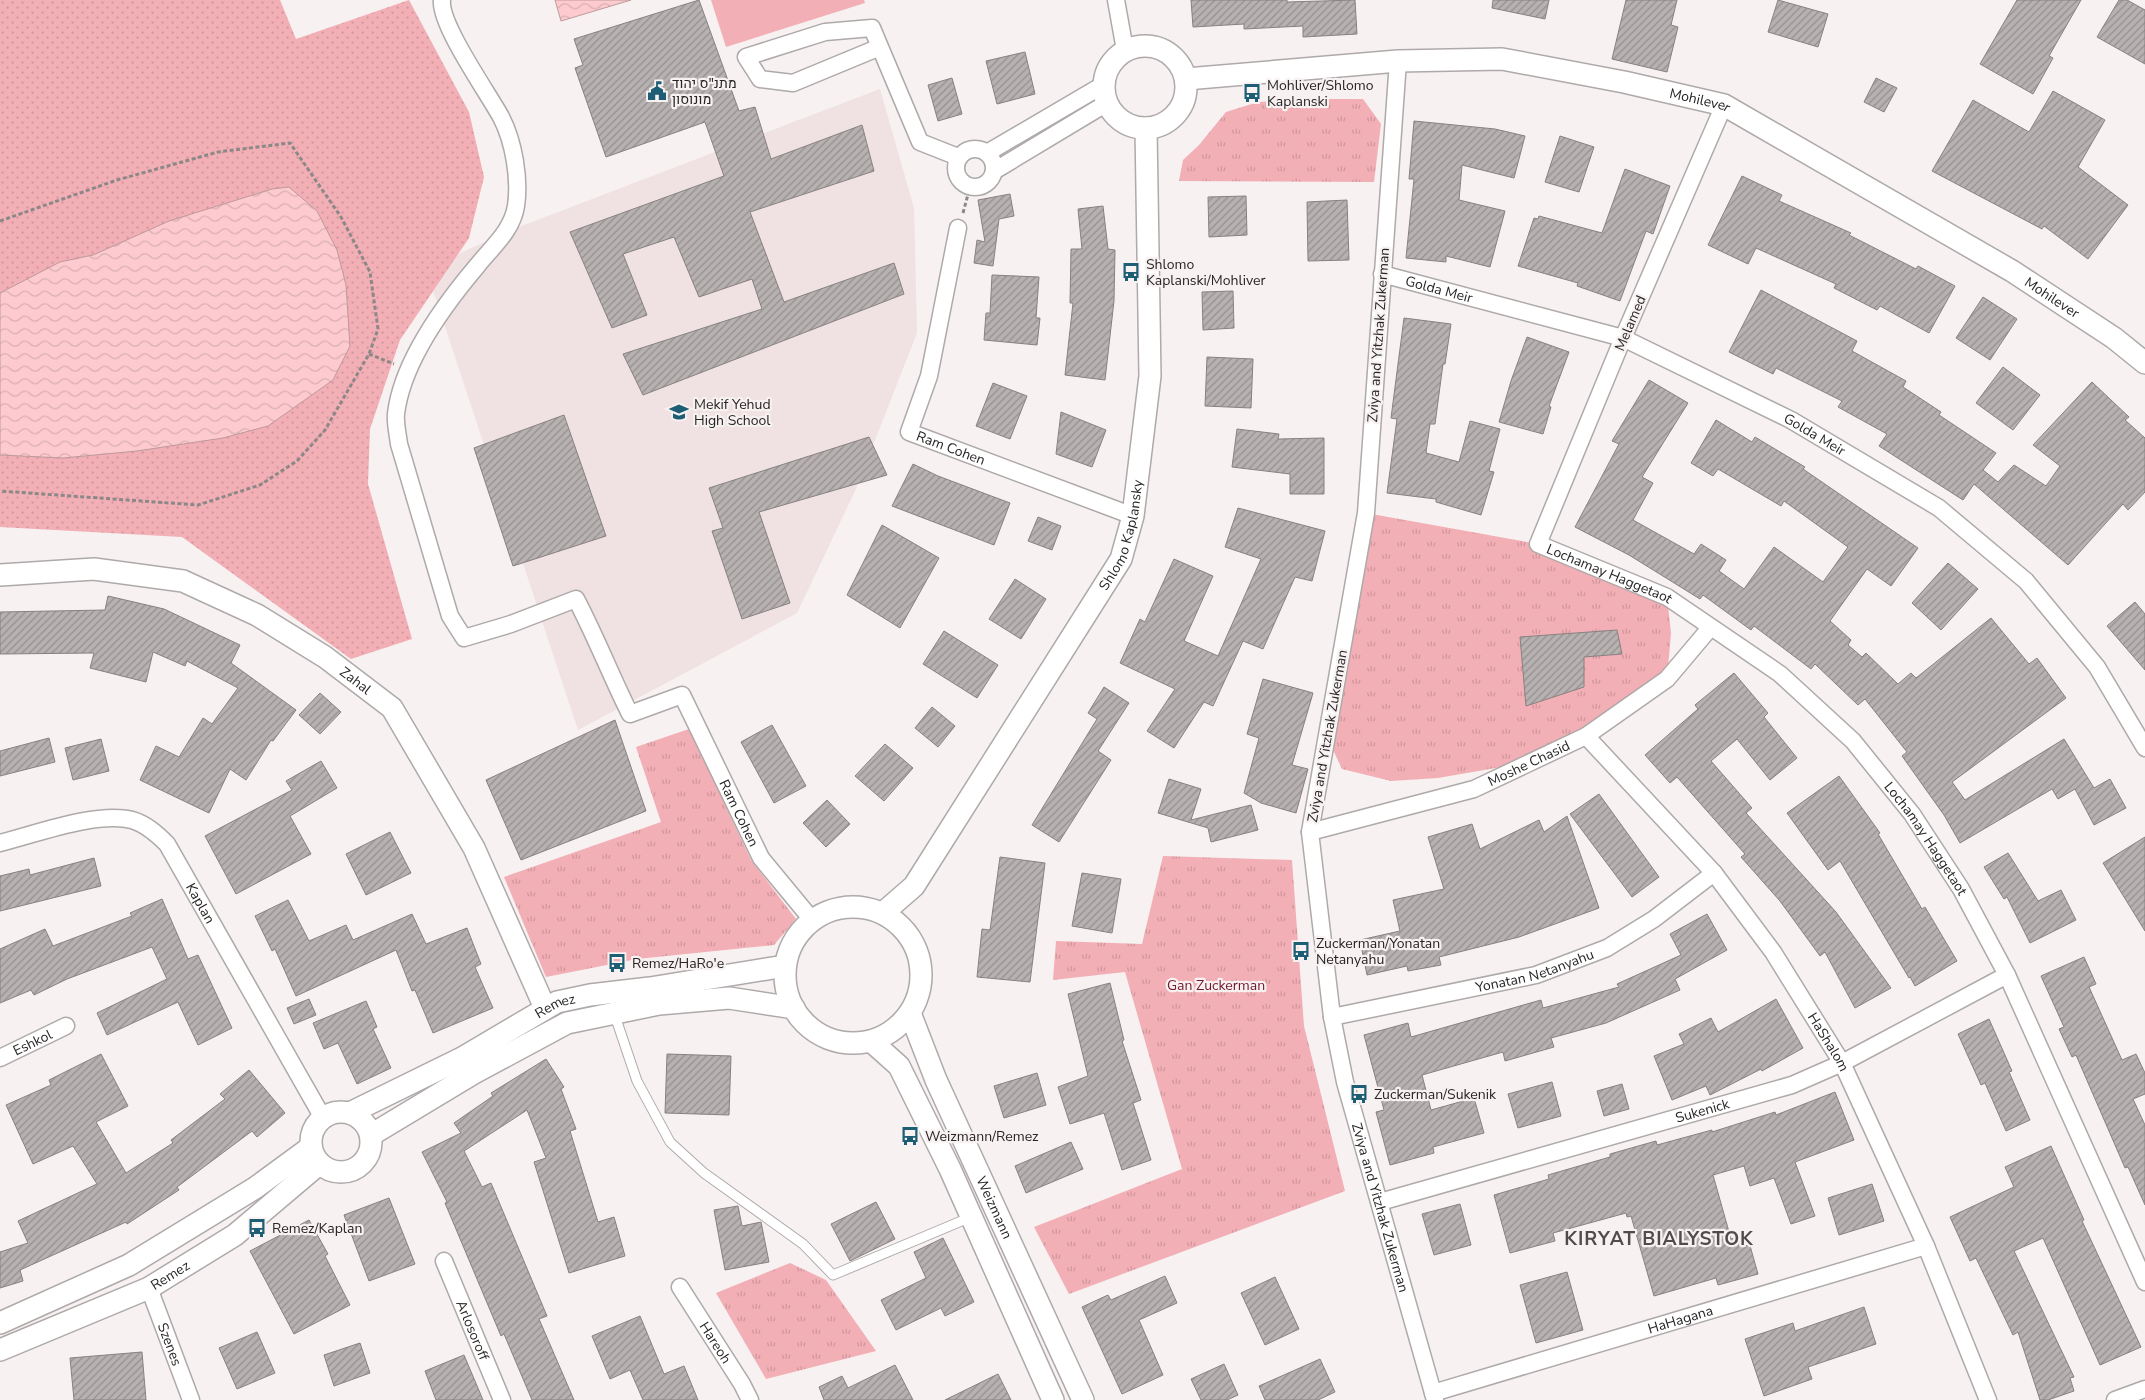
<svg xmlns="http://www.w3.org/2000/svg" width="2145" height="1400" font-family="'Nunito Sans',Heebo,sans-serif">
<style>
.built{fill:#f0e1e2}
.grass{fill:url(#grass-dots)}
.park{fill:url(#park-tufts)}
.pitch{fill:#f2afb5}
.water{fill:url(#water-waves);stroke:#bd999c}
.building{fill:url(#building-hatch);stroke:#878182}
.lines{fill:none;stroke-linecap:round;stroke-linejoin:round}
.service-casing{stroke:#afa9a9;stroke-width:11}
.minor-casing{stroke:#afa9a9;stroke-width:19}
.tertiary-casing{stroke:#afa9a9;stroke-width:24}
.path{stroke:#8c8888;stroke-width:3;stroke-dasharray:4 2.5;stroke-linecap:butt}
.service{stroke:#fff;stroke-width:9}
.minor{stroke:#fff;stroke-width:16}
.tertiary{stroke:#fff;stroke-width:21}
.labels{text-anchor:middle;stroke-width:4.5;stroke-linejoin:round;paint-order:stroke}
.poi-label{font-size:14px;fill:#272525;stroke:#f7f1f1;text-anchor:start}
.street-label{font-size:14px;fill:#272525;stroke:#f7f1f1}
.park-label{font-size:14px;fill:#73182c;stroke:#f7f1f1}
.district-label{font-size:19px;font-weight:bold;letter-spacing:1px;fill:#504b4c;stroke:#f7f1f1}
</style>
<defs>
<pattern id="grass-dots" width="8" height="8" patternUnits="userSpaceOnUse" patternTransform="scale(1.25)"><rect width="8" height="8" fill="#f2afb5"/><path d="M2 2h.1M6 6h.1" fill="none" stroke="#d0969c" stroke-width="1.8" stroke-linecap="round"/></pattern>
<pattern id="park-tufts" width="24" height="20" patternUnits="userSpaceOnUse" patternTransform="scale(1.25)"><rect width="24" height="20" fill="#f2afb5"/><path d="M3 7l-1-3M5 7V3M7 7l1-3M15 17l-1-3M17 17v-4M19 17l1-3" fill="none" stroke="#d0969c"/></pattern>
<pattern id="water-waves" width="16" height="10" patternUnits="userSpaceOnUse" patternTransform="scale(1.25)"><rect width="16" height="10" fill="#fdcbcf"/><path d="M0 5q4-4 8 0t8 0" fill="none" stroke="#d9aeb2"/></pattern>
<pattern id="building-hatch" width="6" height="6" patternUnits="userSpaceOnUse" patternTransform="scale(1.25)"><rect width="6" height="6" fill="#b7b1b1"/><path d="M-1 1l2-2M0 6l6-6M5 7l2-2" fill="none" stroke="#959090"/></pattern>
</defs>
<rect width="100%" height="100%" fill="#f7f1f1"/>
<path class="built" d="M880,89L914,208L917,333L855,491L797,613L578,730L426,269L506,232Z"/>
<path class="grass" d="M0,0H280L296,39L409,0L469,112L484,177L469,238L400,340L370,429L368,484L412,639L351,659L182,537L0,527Z"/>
<path class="park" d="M1322,99H1363L1381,124L1374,182L1179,181L1183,160L1199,145L1226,112L1258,102Z
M1366,513L1538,544L1667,597L1671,633L1667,679L1531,762L1438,778L1391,781L1342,769L1327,737Z
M689,729L751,860L796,919L774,945L637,959L546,977L504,877L661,822L636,747Z
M1163,856L1292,860L1304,1026L1345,1191L1069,1294L1034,1227L1182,1169L1125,972L1053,980L1056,941L1142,944Z
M790,1263L826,1280L876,1351L766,1379L716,1293Z"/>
<path class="pitch" d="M711,0H864L865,3L726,47Z"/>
<path class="water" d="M555,0H631L561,21Z
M289,187L317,211L337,250L346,285L350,346L333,380L268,426L223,438L137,451L63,458L0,455V293L60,262L93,255L169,221L272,189Z"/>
<path class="building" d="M699,0L739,111L755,107L771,159L862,125L874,171L750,212L784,302L894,263L904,294L643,395L623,354L762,309L752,279L699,297L674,237L623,254L647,315L612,328L570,232L724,176L705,122L606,157L575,68L583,65L574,39Z
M1191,0H1287V2L1355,0L1357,34L1303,37V26L1244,29V24L1193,27Z
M1493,0H1549L1545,19L1492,8Z
M1626,0H1677L1671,25L1678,27L1667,72L1612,59Z
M1778,0L1828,14L1818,47L1768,32Z
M2017,0H2081L2049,56L2053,58L2033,94L1980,64Z
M2119,0H2127L2145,10V64L2097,37Z
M1025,52L1035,94L997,104L986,61Z
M952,78L962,114L938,121L928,85Z
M1876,78L1897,88L1884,112L1864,102Z
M2053,91L2105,120L2078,167L2128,205L2088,259L2044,226L2042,229L1932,171L1973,100L2029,132Z
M1414,121L1495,129L1525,136L1514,178L1462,165L1459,200L1505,211L1490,267L1446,256V262L1406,258L1414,179H1409Z
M1560,136L1594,147L1579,192L1545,182Z
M1625,169L1670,186L1653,234L1646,231L1620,301L1577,286L1578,283L1518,266L1534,218L1538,219L1539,216L1602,233Z
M1742,176L1782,195L1779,201L1851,233L1849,235L1916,269L1918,266L1955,286L1929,333L1880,306L1877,310L1834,288L1836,284L1756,248L1748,264L1708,245Z
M1010,194L1014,216L999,219L993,266L974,263L977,240L985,242L978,200Z
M1246,196L1247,235L1209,237L1208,197Z
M1347,200L1349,260L1308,261L1307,202Z
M1103,206L1108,249L1115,250L1114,301L1105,380L1065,375L1073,303H1070L1071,249H1082L1078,209Z
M992,275L1039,277L1036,318H1040L1037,345L984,340L986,313H990Z
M1761,290L1857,341L1852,351L1906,381L1903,387L1941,412L1939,415L1996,453L1983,470L1998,482L2014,465L2046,486L2060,466L2033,445L2092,382L2129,417L2125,420L2145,438V492L2128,510L2123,504L2068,565L1974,484L1963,500L1879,446L1887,434L1838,407L1842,401L1776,368L1773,374L1729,352Z
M1233,291L1234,328L1203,330L1202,292Z
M1983,297L2017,319L1990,360L1956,338Z
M1404,318L1451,324L1445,364H1443L1435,424H1430L1426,453L1459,462L1470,421L1500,429L1489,471L1494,472L1481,515L1436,502V499L1387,493L1397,419L1391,418Z
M1527,337L1569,352L1549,406L1551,407L1543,434L1499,422L1511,381Z
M1207,357L1253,359L1251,408L1205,406Z
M2003,367L2040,395L2013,430L1976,403Z
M1649,380L1688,403L1642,477L1653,483L1633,520L1694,554L1701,544L1726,560L1719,571L1744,589L1774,547L1823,582L1848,547L1784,501L1781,506L1718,469L1713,476L1691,463L1716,420L1752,442L1755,437L1805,467L1803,469L1918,548L1891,586L1867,569L1830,621L1851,640L1848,645L1862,657L1866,653L1898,684L1911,673L1916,678L1991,618L2029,664L2037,658L2066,698L1952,782L1965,800L2064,739L2094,788L2110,779L2126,808L2094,825L2075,789L2058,799L2052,789L1960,843L1944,815L1902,756L1907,752L1865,699L1858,705L1815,664L1811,669L1754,626L1751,630L1703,595L1700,599L1629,555L1575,527L1619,444L1612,441Z
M993,383L1027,396L1010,439L976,426Z
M1061,412L1106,430L1092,467L1056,454Z
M564,415L606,536L513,566L474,448Z
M1237,429L1279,434L1278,439L1324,438V494H1290V474L1232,467Z
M869,437L887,475L759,512L790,603L742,619L712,531L723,528L709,488Z
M913,464L938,476L1010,503L994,545L892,506Z
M1238,508L1325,531L1312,581L1295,577L1263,649L1243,641L1213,706L1204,702L1174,748L1147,731L1175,689L1120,663L1140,619L1145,622L1174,559L1213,576L1184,641L1218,656L1261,559L1225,547Z
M1038,517L1061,526L1052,550L1028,541Z
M882,525L939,558L900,628L847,595Z
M1948,563L1978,589L1941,630L1912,603Z
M1015,579L1046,599L1021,639L989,619Z
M108,596L164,609L240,645L231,663L296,710L273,741L271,740L246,780L230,769L209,813L140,780L156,746L179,757L203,718L212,724L238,688L187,661L185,666L153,652L146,682L90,668L94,653L0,654V612L105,610Z
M2135,602L2145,614V670L2107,626Z
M1617,630L1622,654L1584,657V687L1526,706L1520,637Z
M944,631L998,665L977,698L923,664Z
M1734,673L1768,713L1764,717L1797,758L1770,780L1737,739L1711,761L1752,808L1746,813L1836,912L1891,988L1855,1008L1825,952L1820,956L1780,901L1741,857L1745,854L1677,777L1670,783L1645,755L1698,709L1695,705Z
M1263,679L1313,693L1292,765L1308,769L1296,813L1261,803L1244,793L1259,738L1247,734Z
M1104,687L1129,703L1098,751L1111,760L1059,842L1032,825L1097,719L1088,713Z
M320,693L341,712L320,734L299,715Z
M932,707L955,726L938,747L915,728Z
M615,720L646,811L521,860L486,780Z
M772,725L806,786L774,803L741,742Z
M49,738L55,762L0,776V751Z
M101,739L109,771L73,780L65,748Z
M885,744L913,768L884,801L855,776Z
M321,761L337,788L290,816L311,854L236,894L205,836L292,790L286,781Z
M1839,776L1880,833L1878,834L1922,909L1925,907L1957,961L1915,986L1910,977L1909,978L1840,861L1828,870L1787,813Z
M1169,779L1201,789L1191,820L1251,805L1258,830L1211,842L1208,828L1158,813Z
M1599,794L1659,877L1632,897L1570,814Z
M827,800L850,824L826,847L803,823Z
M1567,816L1599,908L1519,937L1439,957L1441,965L1408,971L1407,966L1367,975L1360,940L1400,931L1393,900L1444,889L1428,837L1472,824L1480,849L1539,820L1544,832Z
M390,832L411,873L366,895L346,854Z
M2145,837V931L2103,863Z
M2008,853L2038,901L2061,890L2076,920L2030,943L2007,897L2004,899L1984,867Z
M1000,857L1045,863L1030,982L977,977L982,929L990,930Z
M94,858L101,886L0,911V876L29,869L30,875Z
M1082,873L1121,879L1112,933L1072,926Z
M162,899L188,959L198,955L232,1028L198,1045L178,1002L107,1035L97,1013L167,979L152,947L67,979L34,995L31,990L0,1003V949L45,929L53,946L132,916L130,913Z
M288,900L309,941L346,925L353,940L412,914L426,944L467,928L481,964L475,967L493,1008L433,1033L415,990L412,991L396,950L296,996L275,949L272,951L255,916Z
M1707,914L1727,950L1675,979L1680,990L1606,1023L1551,1038L1554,1047L1505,1061L1503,1052L1422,1075L1431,1110L1474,1098L1484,1133L1433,1147L1434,1153L1390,1165L1376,1112L1384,1110L1364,1035L1408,1023L1411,1037L1541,1000L1543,1008L1619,987L1617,984L1681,955L1670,934Z
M2084,957L2096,984L2089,987L2122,1060L2136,1054L2145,1073V1094L2133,1099L2145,1125V1205L2128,1167L2125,1168L2076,1055L2072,1057L2059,1029L2064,1027L2041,976Z
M1110,983L1124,1040L1122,1041L1141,1100L1133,1103L1151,1160L1122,1170L1104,1113L1070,1124L1058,1087L1088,1076L1068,994Z
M309,999L316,1015L294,1024L287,1008Z
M1776,999L1803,1048L1762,1071L1761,1069L1710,1095L1706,1086L1672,1100L1654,1056L1684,1044L1679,1034L1711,1018L1718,1032Z
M366,1001L377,1027L373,1029L391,1068L357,1084L338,1043L324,1049L313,1023Z
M1989,1019L2012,1071L2009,1072L2030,1120L2006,1131L1985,1083L1981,1085L1958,1034Z
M101,1054L128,1106L96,1122L126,1173L173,1143L171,1140L225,1099L220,1094L249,1070L285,1113L257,1137L252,1131L177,1187L179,1190L127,1224L126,1222L20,1270L23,1281L0,1288V1252L28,1243L18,1221L97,1184L73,1146L33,1164L6,1105L51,1085L49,1080Z
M667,1054L731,1056L729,1115L665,1113Z
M546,1059L564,1087L561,1089L576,1129L570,1131L598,1222L614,1217L625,1256L569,1273L534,1162L546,1158L527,1110L464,1151L482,1187L491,1183L547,1316L539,1319L574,1400H532L504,1334L501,1336L445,1203L447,1202L422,1152L461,1133L454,1123L493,1096L491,1093Z
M1037,1073L1046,1105L1004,1118L994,1086Z
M1552,1082L1561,1116L1518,1128L1508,1094Z
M1622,1084L1629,1109L1604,1116L1597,1091Z
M1835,1092L1854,1140L1795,1162L1815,1216L1791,1224L1774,1178L1750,1186L1744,1166L1713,1175L1731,1239L1747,1235L1758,1274L1718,1285L1716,1278L1654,1296L1631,1216L1627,1217L1626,1213L1553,1233L1555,1241L1510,1253L1494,1195L1549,1179L1548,1175L1610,1157V1154L1656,1141L1657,1145L1712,1130V1132L1775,1112L1776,1115Z
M1071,1142L1083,1169L1026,1193L1015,1166Z
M2051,1146L2084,1220L2082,1221L2141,1347L2100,1365L2043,1238L2014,1251L2074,1377L2070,1378L2074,1391L2048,1400H2040L2018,1332L2013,1335L1976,1258L1970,1261L1950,1217L2014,1187L2005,1167Z
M1872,1184L1884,1221L1839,1235L1828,1198Z
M389,1198L415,1264L369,1281L344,1215Z
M876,1202L895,1239L850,1261L831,1224Z
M1460,1204L1471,1245L1434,1255L1422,1214Z
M738,1206L742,1226L761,1222L769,1262L725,1270L714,1210Z
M309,1220L328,1254L325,1256L350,1305L294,1334L250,1251Z
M943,1238L974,1302L945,1316L941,1308L896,1330L881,1300L926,1278L914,1252Z
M1567,1272L1583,1330L1536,1343L1520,1285Z
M1165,1276L1177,1303L1139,1320L1163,1375L1122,1394L1082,1307L1108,1295L1111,1300Z
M1275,1277L1299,1329L1265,1345L1241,1293Z
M1864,1307L1876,1344L1808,1367L1812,1379L1764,1396L1745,1339L1793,1323L1795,1331Z
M640,1316L664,1374L684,1366L698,1400H643L630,1370L610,1379L592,1336Z
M257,1332L275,1373L237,1389L219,1348Z
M360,1343L370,1373L334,1386L324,1355Z
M142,1352L146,1400H74L70,1358Z
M464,1355L483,1400H436L425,1371Z
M1320,1359L1335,1392L1318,1400H1265L1259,1386Z
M1224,1364L1238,1395L1227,1400H1201L1191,1379Z
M895,1365L913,1400H824L819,1387L842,1376L848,1388Z
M998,1374L1011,1400H945Z"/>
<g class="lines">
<g class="service-casing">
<path id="service" d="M614,1013L637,1081L670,1142L704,1173L803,1244L833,1275L971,1217"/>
</g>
<g class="minor-casing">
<g id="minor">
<path id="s1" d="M442,0C439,24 488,93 501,117C514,142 520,179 516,206C512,231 492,247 477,266C444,305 402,362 396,414C395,423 398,435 399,444L450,616L464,638L511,624L576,599C596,637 611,676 630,714L682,695L761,858L813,921"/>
<path d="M1116,0L1125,50"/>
<path d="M880,47L793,83L760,79L746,57L825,32L872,28L920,142L958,157"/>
<path id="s2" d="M1398,61L1366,513L1310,832L1332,1017L1345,1082L1435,1400"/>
<path id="s3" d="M1724,105L1623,338L1538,544L1667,597L1780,674L1853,741L1912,814L1961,889L2007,975L2145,1282"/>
<circle cx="975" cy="168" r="19"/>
<path d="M987,153L1103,85"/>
<path d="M994,171L1107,103"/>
<path id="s4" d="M958,228L929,376L909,432L1133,516"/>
<path id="s5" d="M1382,274L1623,338L1791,420L1939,508L2026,581L2097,667L2145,748"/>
<path id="s6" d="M1586,736L1714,873L1773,952L1842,1063L1926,1246L1988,1400"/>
<path id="s7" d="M1310,832L1474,789L1586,736L1667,679L1710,628"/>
<path id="s8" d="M0,843C36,834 97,811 132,820C146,824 157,834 167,844L323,1118"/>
<path id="s9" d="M1332,1017L1536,975L1607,948L1654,919L1714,873"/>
<path id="s10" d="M0,1058L66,1026"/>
<path id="s11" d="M1380,1202L1792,1085L1842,1063L2007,975"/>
<path id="s12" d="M444,1261L502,1400"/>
<path id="s13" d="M680,1287L742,1384L750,1400"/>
<path id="s14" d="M149,1288L191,1400"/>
<path id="s15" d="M1433,1393L1926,1246"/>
<path d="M2115,1400L2145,1389"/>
</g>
</g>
<g class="tertiary-casing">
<g id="tertiary">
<circle cx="1145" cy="87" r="41"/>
<path id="s16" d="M1186,79L1398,61L1502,59L1624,82L1724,105L2012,271L2114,338L2145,363"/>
<path id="s17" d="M0,575L94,569L183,581L257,615L325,657L392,708L474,848L545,1008"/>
<circle cx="853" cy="975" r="68"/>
<path id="s18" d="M883,913L914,886L1121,559L1133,516L1150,376L1146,128"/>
<path id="s19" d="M910,1013L936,1080L1083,1400"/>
<path d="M871,1041L899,1066L950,1169L1053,1400"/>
<circle cx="341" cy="1142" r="30"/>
<path id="s20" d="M350,1113L462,1058L557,1002L590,995L650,988L785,966"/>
<path d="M371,1135L474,1073L567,1023L659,1004L729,998L794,1008"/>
<path d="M0,1323L129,1265L255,1188L311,1147"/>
<path id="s21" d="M0,1350L149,1288L235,1235L319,1164"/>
</g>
</g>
<path class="path" d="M963,213L970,187
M0,221L117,180L218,152L290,143L341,217L370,272L378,329L369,354L325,430L297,461L260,485L198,505L0,491
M369,354L394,364"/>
<use href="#service" class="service"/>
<use href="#minor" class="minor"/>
<use href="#tertiary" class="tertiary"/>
</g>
<defs>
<g id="civic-bare" transform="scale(1.5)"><path d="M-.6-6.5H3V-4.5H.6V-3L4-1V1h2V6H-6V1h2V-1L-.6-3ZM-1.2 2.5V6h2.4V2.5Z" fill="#1e5e74" stroke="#f7f1f1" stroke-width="2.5" paint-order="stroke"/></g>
<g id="bus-bare" transform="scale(1.5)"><path d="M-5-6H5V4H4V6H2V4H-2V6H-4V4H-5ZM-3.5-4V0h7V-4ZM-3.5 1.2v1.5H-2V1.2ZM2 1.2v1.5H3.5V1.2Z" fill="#1e5e74" stroke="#f7f1f1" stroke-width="2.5" paint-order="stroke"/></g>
<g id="school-bare" transform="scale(1.5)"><path d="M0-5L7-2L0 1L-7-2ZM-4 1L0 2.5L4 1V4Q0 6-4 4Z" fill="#1e5e74" stroke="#f7f1f1" stroke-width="2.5" paint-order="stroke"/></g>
</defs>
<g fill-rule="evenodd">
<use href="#civic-bare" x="657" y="91"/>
<use href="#bus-bare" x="1252" y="93"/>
<use href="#bus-bare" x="1131" y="272"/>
<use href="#school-bare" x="679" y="412"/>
<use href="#bus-bare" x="1301" y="951"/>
<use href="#bus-bare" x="617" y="963"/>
<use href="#bus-bare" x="1359" y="1094"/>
<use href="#bus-bare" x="910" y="1136"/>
<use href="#bus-bare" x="257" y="1228"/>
</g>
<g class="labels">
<g class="poi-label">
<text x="672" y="88">מתנ"ס יהוד<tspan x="672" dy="16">מונוסון</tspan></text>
<text x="1267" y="90">Mohliver/Shlomo<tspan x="1267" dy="16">Kaplanski</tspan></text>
<text x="1146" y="269">Shlomo<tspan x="1146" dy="16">Kaplanski/Mohliver</tspan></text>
<text x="694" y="409">Mekif Yehud<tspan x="694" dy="16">High School</tspan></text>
<text x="1316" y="948">Zuckerman/Yonatan<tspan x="1316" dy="16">Netanyahu</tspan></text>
<text x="632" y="968">Remez/HaRo'e</text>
<text x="1374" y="1099">Zuckerman/Sukenik</text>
<text x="925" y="1141">Weizmann/Remez</text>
<text x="272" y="1233">Remez/Kaplan</text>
</g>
<g class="street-label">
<text dy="5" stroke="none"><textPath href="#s16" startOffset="519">Mohilever</textPath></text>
<text dy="5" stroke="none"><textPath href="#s5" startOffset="59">Golda Meir</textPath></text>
<text dy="5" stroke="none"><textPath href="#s16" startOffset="924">Mohilever</textPath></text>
<text transform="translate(1630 323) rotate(-67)" y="5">Melamed</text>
<text transform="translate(1378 335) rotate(-86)" y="5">Zviya and Yitzhak Zukerman</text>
<text dy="5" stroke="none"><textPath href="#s5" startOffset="464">Golda Meir</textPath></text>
<text dy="5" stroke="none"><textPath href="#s4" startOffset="255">Ram Cohen</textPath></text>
<text dy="5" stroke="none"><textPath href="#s18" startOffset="451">Shlomo Kaplansky</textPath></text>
<text dy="5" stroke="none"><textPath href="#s3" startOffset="554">Lochamay Haggetaot</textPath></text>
<text dy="5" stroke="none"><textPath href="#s17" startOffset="384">Zahal</textPath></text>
<text transform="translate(1327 736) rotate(-80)" y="5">Zviya and Yitzhak Zukerman</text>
<text dy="5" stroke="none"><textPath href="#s7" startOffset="230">Moshe Chasid</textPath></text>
<text dy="5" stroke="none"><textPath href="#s1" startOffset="1135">Ram Cohen</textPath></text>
<text dy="5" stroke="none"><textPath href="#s3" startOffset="974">Lochamay Haggetaot</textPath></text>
<text dy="5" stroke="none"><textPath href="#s8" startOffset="246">Kaplan</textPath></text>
<text dy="5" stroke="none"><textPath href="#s9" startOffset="208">Yonatan Netanyahu</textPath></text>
<text dy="5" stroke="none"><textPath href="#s20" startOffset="232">Remez</textPath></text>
<text dy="5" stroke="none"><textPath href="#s10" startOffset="36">Eshkol</textPath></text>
<text dy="5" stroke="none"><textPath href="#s6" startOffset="392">HaShalom</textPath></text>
<text dy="5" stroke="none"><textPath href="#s11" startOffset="335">Sukenick</textPath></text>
<text dy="5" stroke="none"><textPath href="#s19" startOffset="212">Weizmann</textPath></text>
<text dy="5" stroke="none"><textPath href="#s2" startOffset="1160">Zviya and Yitzhak Zukerman</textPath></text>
<text dy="5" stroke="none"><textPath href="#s21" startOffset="186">Remez</textPath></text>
<text dy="5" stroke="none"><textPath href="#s15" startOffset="258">HaHagana</textPath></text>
<text dy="5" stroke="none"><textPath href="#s12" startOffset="75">Arlosoroff</textPath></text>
<text dy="5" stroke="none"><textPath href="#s13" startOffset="66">Hareoh</textPath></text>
<text dy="5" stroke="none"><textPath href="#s14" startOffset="60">Szenes</textPath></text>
</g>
<g class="park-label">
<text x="1216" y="990">Gan Zuckerman</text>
</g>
<g class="district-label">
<text x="1659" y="1245">KIRYAT BIALYSTOK</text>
</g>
</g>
</svg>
